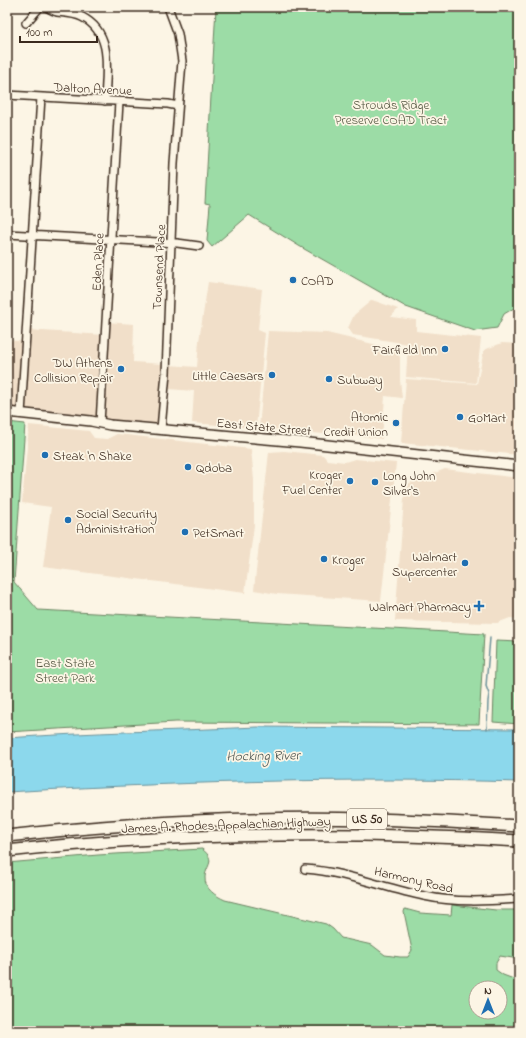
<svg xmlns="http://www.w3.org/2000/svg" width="526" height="1038" font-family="'Indie Flower',sans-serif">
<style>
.built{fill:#f1dfc9}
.green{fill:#9cdca6;stroke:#6c8362;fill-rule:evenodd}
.water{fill:#8cd8ec;stroke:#6c929a}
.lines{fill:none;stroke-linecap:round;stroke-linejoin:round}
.stream{stroke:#6c929a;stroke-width:1.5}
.minor-casing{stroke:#3b2a1e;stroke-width:10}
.major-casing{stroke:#3b2a1e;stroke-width:12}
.highway-casing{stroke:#3b2a1e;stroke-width:14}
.minor{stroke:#fcf5e5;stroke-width:7}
.major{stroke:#fcf5e5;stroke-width:9}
.highway{stroke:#fcf5e5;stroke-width:11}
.poi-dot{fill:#1f6fb2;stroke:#fcf5e5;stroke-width:1.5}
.labels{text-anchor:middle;stroke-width:3.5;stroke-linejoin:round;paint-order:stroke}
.shield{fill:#fcf5e5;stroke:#75675a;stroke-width:1}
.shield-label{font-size:12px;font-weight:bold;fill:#3b2a1e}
.street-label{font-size:13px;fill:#3b2a1e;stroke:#fcf5e5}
.park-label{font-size:13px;fill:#535640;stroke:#fcf5e5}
.poi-label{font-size:13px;fill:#3b2a1e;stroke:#fcf5e5;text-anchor:start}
.water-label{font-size:14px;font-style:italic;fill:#4f5652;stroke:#fcf5e5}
</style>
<rect width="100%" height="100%" fill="#fcf5e5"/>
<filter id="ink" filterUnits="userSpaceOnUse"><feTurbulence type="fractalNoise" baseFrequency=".025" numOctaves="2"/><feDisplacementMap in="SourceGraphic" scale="8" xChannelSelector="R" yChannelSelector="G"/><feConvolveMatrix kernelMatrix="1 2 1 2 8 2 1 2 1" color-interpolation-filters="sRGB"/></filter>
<g filter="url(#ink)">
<path class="built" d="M208,282L262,289L258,330L265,333L256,428L192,423L194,391L169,389L168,365L197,367L199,341Z
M372,300L398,309L391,317L416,320V331L481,338L476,383L406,377L408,344L353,335L348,328L354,315Z
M106,322L134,324L133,362L163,364L161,429L7,412V340L26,342L27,330L105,335Z
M268,331L327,333L394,349L400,357V380L402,398L385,396L382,439L353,435L349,433L329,431L324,434L259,428Z
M502,343L519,344V455L401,443L406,379L477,384L484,350Z
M29,425L89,431L94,438L107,439L117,434L251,449L254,480V525L245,593L43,567L51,507L22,503Z
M284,451L323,455L327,460L345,462L355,459L396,463L381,601L277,594L254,590L269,452Z
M445,469L519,478V619L510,618L497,623L395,621L405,485Z"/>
<path class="green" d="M216,7H519V305L504,314L497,328L475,331L406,307L299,246L249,215L212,247L207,241L210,204L205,203Z
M7,422L25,424L14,582L38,610L484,634L479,724L176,722L7,732Z
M496,641L519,642V724L493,722Z
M202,849C217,861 206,865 205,877C204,889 216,896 225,900L326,924L333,929L341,938L372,945L385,955L400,957H408L412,950L404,912L405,909L420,913L451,915L452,905L496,910H519V959L500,956L496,963V970L503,975L519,981V1031H7V863L98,855ZM476,988H500V1012H476Z"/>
<path class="water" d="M257,727L519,729V782C348,777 178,782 7,792V738C90,732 173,731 257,727Z"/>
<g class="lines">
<path class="stream" d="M487,729L488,701L489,694L486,686L490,638"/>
<g class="minor-casing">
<path id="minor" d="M46,7C50,9 54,11 57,12C66,13 74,13 82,17C114,33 106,71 105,101
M26,23L40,7
M7,95L168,104L178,106
M7,234L177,243L199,246
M21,414L41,97
M100,423L119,102
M161,429L166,373L174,163L182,61L178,34L168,7
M305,869C346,872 384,888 424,896C456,903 487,901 519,899"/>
</g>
<g class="major-casing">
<path id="major" d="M7,412L91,421L110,425L300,442L519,466"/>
</g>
<g class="highway-casing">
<path id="highway" d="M7,836C126,823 248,816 367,819C418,820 469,823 519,826
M7,851C177,832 348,831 519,841"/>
</g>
<use href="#minor" class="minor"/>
<use href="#major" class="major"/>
<use href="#highway" class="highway"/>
</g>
</g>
<g class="poi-dot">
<circle cx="293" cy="280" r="4"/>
<circle cx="445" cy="349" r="4"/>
<circle cx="121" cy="369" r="4"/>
<circle cx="272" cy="375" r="4"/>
<circle cx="329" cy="379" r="4"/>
<circle cx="460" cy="417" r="4"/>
<circle cx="396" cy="423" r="4"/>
<circle cx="45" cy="455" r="4"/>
<circle cx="188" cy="467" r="4"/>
<circle cx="350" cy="481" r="4"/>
<circle cx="375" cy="482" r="4"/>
<circle cx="68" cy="520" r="4"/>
<circle cx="185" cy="532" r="4"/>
<circle cx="324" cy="559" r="4"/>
<circle cx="465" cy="563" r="4"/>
<path d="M477 600h4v4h4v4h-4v4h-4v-4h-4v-4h4z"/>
</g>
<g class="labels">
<rect class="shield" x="347" y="809" width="40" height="20" rx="3"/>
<g class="shield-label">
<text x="367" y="823">US 50</text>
</g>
<g class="street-label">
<text transform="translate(93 88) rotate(3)" y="5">Dalton Avenue</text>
<text transform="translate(97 262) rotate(-87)" y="5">Eden Place</text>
<text transform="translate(158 267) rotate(-87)" y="5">Townsend Place</text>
<text transform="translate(264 426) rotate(5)" y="5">East State Street</text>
<text transform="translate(226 824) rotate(-2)" y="5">James A. Rhodes Appalachian Highway</text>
<text transform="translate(414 879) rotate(13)" y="5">Harmony Road</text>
</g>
<g class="park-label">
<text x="391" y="109">Strouds Ridge<tspan x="391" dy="15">Preserve COAD Tract</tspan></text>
<text x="65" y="667">East State<tspan x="65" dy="15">Street Park</tspan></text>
</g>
<g class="poi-label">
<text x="301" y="285">COAD</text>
<text x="437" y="354" text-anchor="end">Fairfield Inn</text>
<text x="113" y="367" text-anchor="end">DW Athens<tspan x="113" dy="15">Collision Repair</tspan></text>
<text x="264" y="380" text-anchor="end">Little Caesars</text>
<text x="337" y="384">Subway</text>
<text x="388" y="421" text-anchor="end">Atomic<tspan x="388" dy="15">Credit Union</tspan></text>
<text x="468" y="422">GoMart</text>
<text x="53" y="460">Steak 'n Shake</text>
<text x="196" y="472">Qdoba</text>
<text x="342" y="479" text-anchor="end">Kroger<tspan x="342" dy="15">Fuel Center</tspan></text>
<text x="383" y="480">Long John<tspan x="383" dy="15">Silver's</tspan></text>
<text x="76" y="518">Social Security<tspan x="76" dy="15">Administration</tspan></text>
<text x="193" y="537">PetSmart</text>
<text x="457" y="561" text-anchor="end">Walmart<tspan x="457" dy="15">Supercenter</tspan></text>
<text x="332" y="564">Kroger</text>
<text x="471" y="611" text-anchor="end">Walmart Pharmacy</text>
</g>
<g class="water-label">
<text transform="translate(263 755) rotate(-1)" y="5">Hocking River</text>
</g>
</g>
<rect width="526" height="1038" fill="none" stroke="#fcf5e5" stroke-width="24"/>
<rect x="12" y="12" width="502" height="1014" fill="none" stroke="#3b2a1e" stroke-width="1.5" filter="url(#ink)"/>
<g transform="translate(488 1000)"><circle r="19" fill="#fcf5e5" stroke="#afa495"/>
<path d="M0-3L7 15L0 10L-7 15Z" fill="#1f6fb2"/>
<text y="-6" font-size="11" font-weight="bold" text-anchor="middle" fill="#3b2a1e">N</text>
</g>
<path d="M20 36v6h77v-6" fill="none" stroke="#3b2a1e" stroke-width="2"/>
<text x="26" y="36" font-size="12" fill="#3b2a1e" stroke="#fcf5e5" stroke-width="3" paint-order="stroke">100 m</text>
</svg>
